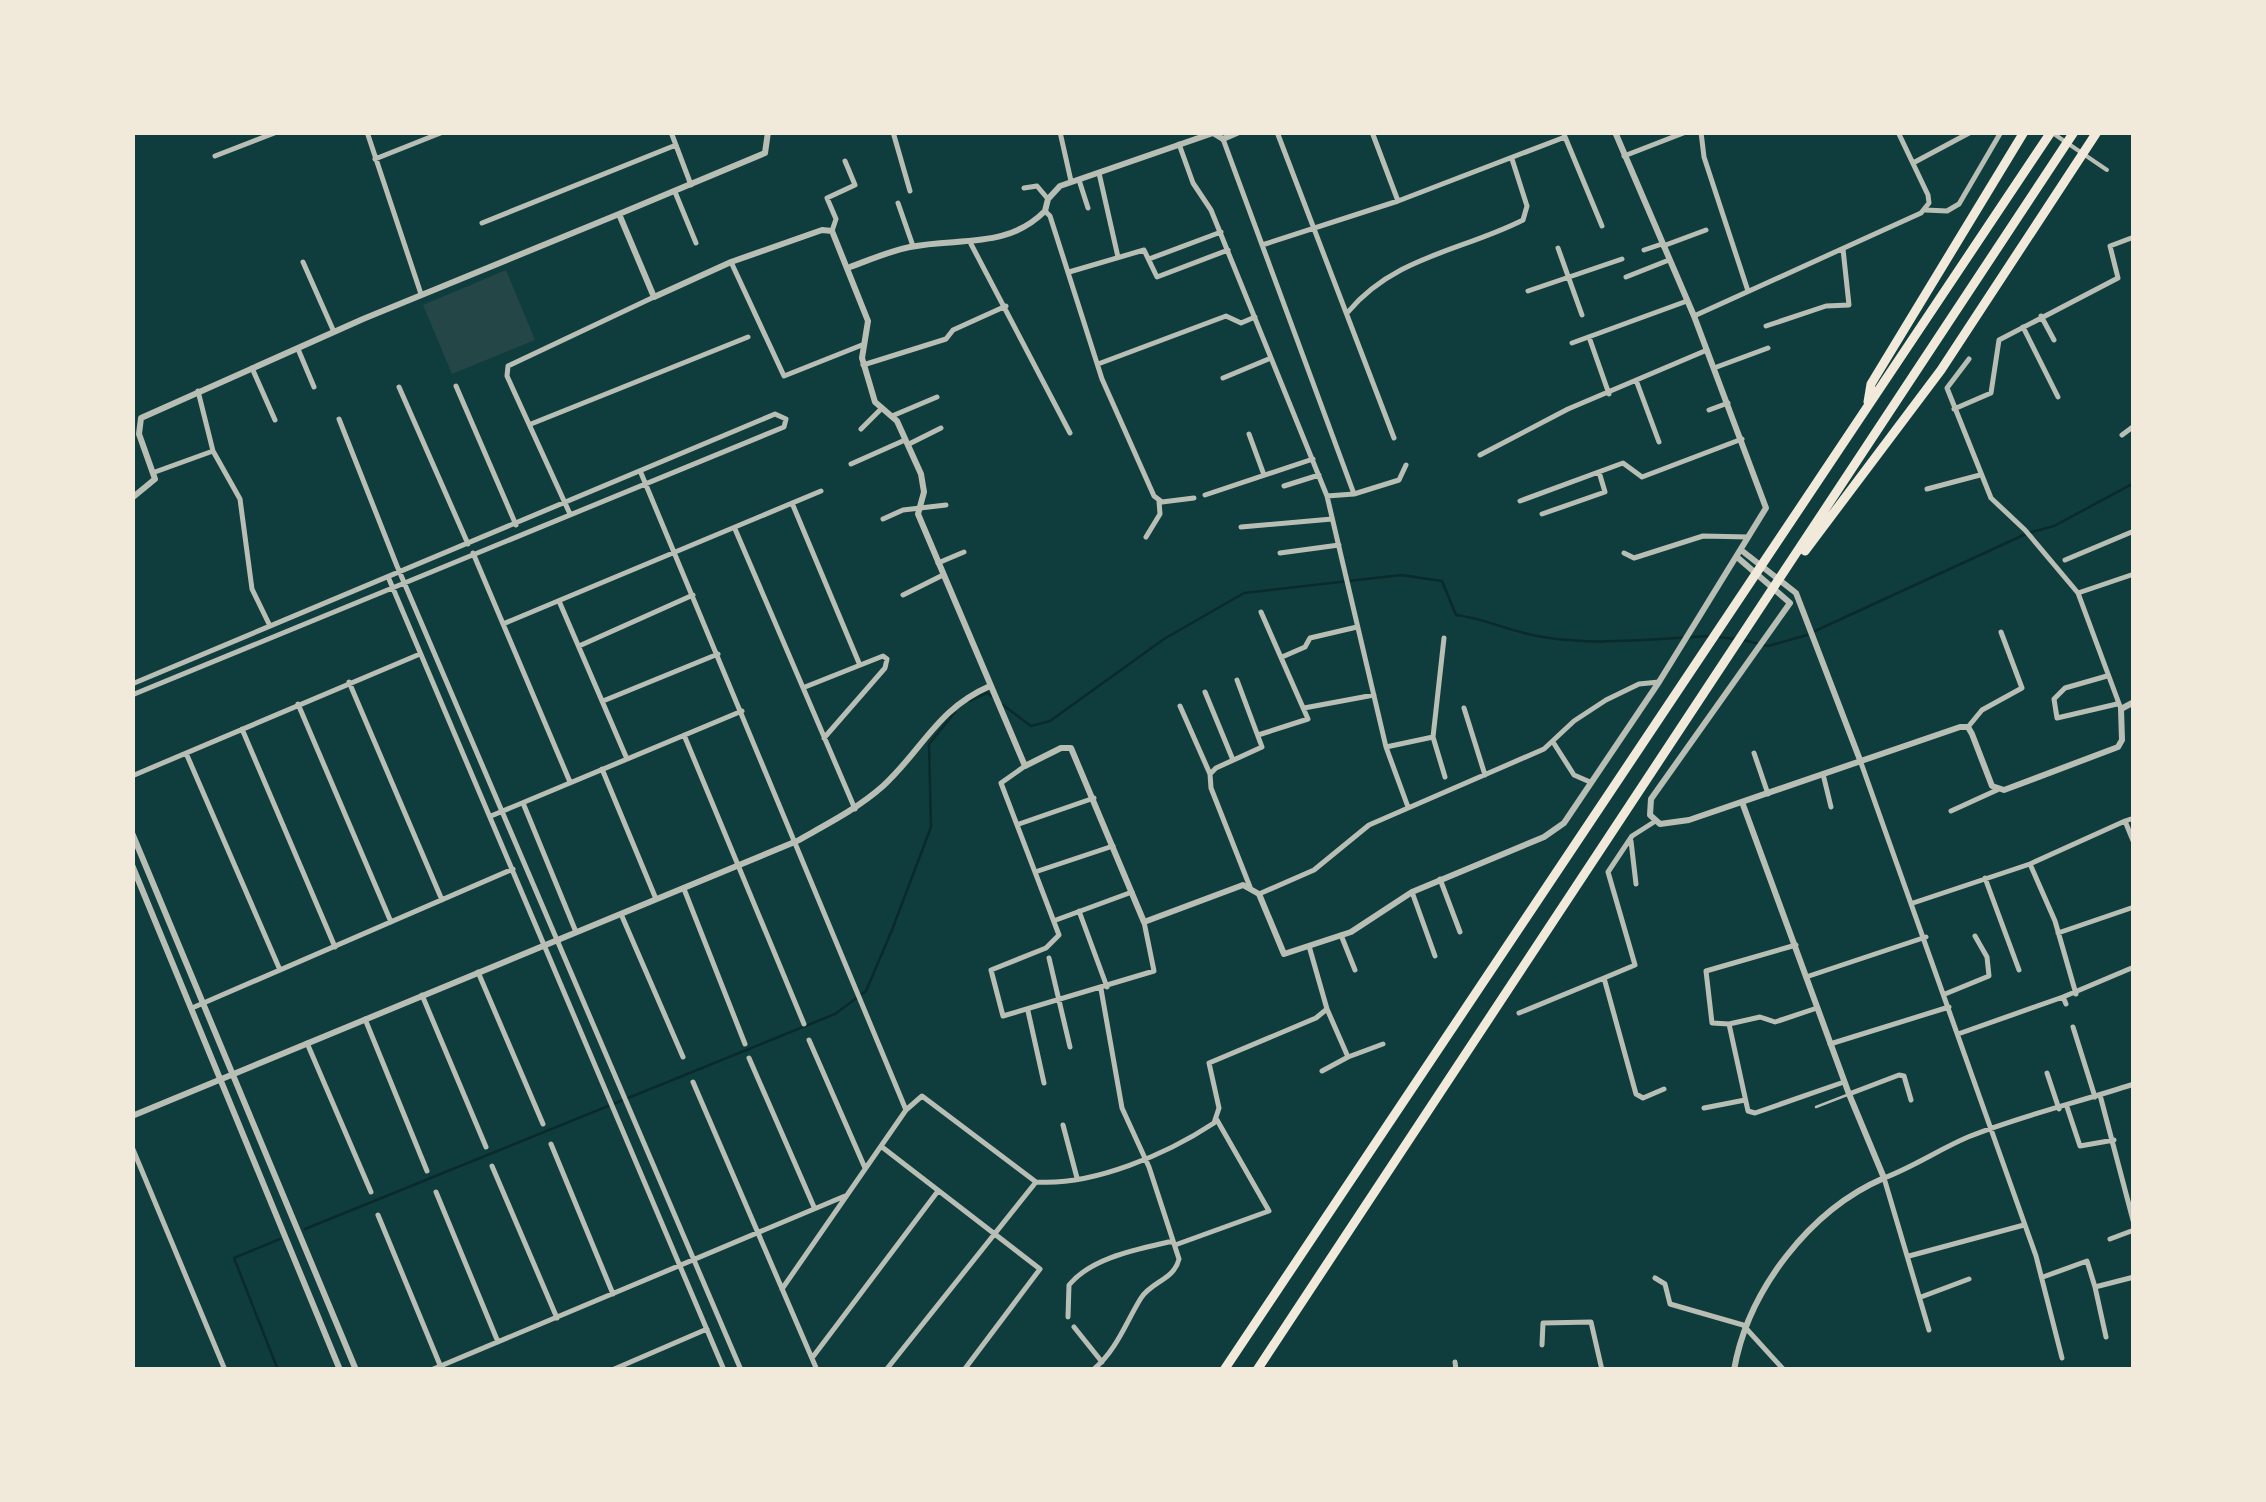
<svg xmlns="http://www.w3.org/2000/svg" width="2266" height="1502" font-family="Jost,sans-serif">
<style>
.green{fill:#244646}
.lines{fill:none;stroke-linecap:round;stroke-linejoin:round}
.stream{stroke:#0a2a2b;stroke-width:2.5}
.service{stroke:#b8beb3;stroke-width:2.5}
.pedestrian{stroke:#b8beb3;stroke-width:4}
.minor{stroke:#b8beb3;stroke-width:5}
.tertiary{stroke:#b8beb3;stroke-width:6}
.motorway{stroke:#f1e9da;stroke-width:9}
</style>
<rect width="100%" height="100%" fill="#0f3d3e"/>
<path class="green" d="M506,270L535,340L452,374L423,305Z"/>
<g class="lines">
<path class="stream" d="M1815,631L2028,533L2054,526L2134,483
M1718,637L1735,639
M1743,640L1768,646L1807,635
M969,701L987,693L993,697
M1003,705L1031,726L1050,721L1164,639L1244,593L1401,575L1442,581L1456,615C1481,618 1500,627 1524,633C1582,648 1651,639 1710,636
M305,1229L835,1014L866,991L892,930L931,827L929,744L955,712
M278,1370L234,1258L280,1239"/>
<path class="service" d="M1816,1107L1847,1095"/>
<path class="pedestrian" d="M2051,132L2107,170"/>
<path class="minor" d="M367,132L421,294
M671,132L691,185
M893,132L910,191
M1060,132L1071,181
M1277,132L1394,438
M1372,132L1398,201
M1563,132L1602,226
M1701,132L1704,157L1748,291
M1223,139L1354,494
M1179,144L1193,183L1211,210L1327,496L1386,747L1408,807
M215,156L277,132
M1624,156L1686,132
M375,159L443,132
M1913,163L1971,132
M1099,173L1118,257
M1079,180L1088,208
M1024,188L1037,186L1048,199
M675,192L696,243
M898,203L913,246
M1925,210L1947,211L1959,204L2001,132
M1045,211L1050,216L1102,379L1154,496L1162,502L1194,498
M482,223L676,145
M832,231L836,219L827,198L855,185L845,161
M971,244L1070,433
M1262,245L1398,201L1565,137
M1663,246L1706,230
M1558,248L1582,315
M1644,250L1662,244
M1149,259L1221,232
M303,262L334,332
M731,262L784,376L862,345
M1069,272L1144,250L1157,277L1228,250
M1626,277L1669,260
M1528,291L1622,259
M1348,312C1395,256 1462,251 1523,220L1527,206L1512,159
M1694,316L1921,213L1929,203L1928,195L1898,132
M2041,316L2054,340
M1766,326L1826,306L1849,305L1843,249
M2023,327L2058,397
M1589,337L1609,394
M1572,343L1687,301
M298,349L314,387
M1969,359L1947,388L1991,498L2025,530L2078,593L2121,709
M1098,364L1226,316L1241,323L1255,317
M863,365L946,339L953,330L1006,306
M252,368L275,420
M1714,368L1768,348
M1223,378L1271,358
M1636,380L1659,442
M456,386L516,525
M399,387L468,544
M198,391L213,451
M1954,409L1991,393L1999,340L2118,278L2110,246L2134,237
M1709,410L1728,403
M892,416L937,397
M339,419L397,566L741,1370
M531,424L748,337
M861,429L880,410
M1249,434L1264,475
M2122,435L2134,426
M909,444L941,428
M1480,455L1568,409L1707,350
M851,464L905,440
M155,472L213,451L240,499L252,589L270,626
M641,473L906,1110
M1284,486L1319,475
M1927,489L1980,475
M1205,495L1313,459
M1327,496L1354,494L1399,480L1406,465
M1520,501L1623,463L1642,477L1742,439
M792,503L859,663
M570,514L507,376L508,366L654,297
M1542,514L1605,492L1599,472
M883,519L903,510L946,505
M1241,527L1332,519
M735,529L855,809
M1146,537L1160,514L1159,501
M473,553L570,782
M1280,553L1339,545
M1624,553L1634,558L1703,536L1748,537
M2065,560L2134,531
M938,563L964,552
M389,579L724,1370
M2078,593L2134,574
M903,595L943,575
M559,601L627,759
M503,624L821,491
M579,646L693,595
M1282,657L1305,647L1310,638L1357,627
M2107,676L2065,688L2054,699L2057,718L2117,704
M349,682L442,900
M132,684L775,414L786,419L784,427L132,695
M805,687L883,656L887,659L885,668L824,738
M1205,692L1233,760
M603,701L718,654
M298,704L391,922
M1180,706L1210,774L1211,788L1250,887
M1304,708L1374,695
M1464,708L1485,775
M1968,727L1982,710L2022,688L2001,632
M242,729L335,947
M684,735L804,1024
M1258,735L1308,719L1261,612
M1433,737L1445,777
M1553,742L1574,775L1590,782
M1386,747L1433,737L1444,638
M186,753L280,970
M1754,753L1768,794
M1860,760L2036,1256L2062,1358
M1025,766L1001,783L1059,935L1046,948L991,970L1003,1016L1154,971L1144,922
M602,769L656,899
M1210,774L1216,768L1262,747L1237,680
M1823,774L1831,807
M132,776L420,654
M523,803L576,932
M1951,811L1997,790
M491,816L742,711
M2134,818L2125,821L2134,843
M1654,822L1632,836L1608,872L1635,965L1604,978L1636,1094L1643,1098L1664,1089
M1019,824L1094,798
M1631,841L1636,884
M2030,864L2055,921L2076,994
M1038,871L1113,846
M1985,878L2019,970
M1440,879L1460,932
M684,889L745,1044
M1412,892L1435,956
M1259,894L1314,870L1369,825L1544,749L1574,721L1606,700L1639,684L1659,682
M1913,903L2030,864L2125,821
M1079,911L1107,987
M621,914L683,1057
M1056,920L1132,892
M2058,933L2134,907
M1341,935L1355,970
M1049,958L1070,1047
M478,972L543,1124
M1806,977L1926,937
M1945,994L1989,976L1987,957L1975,936
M422,995L486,1147
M2063,997L2134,967
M192,1008L513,869
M1817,1008L1775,1022L1760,1017L1729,1024L1748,1111L1755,1113L1844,1082
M1327,1009L1348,1057L1383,1044
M1028,1011L1044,1083
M1519,1013L1604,978
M365,1019L427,1171
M1729,1024L1712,1023L1706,971L1796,945
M2073,1027L2095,1097
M1958,1034L2063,997L2066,1004
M809,1040L865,1168
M307,1043L371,1192
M1830,1044L1949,1007
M749,1058L814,1207
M1322,1071L1348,1057
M2047,1073L2059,1109
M693,1082L817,1370
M1849,1094L1899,1075L1904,1076L1911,1100
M2100,1095L2134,1224
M2067,1107L2080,1146L2114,1140
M1704,1108L1745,1100
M1063,1125L1077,1178
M551,1144L613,1294
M132,1147L225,1370
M882,1147L1040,1269L964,1370
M492,1166L557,1318
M1036,1182C1093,1186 1167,1154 1214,1123L1219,1108L1209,1063L1316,1018L1327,1009L1309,946
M436,1192L498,1342
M378,1215L440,1365
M2110,1239L2134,1230
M1175,1245L1269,1211L1217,1120
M1909,1256L2024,1225
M2043,1277L2087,1261L2095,1287L2134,1277
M1655,1278L1665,1284L1670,1304L1743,1325L1784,1370
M2095,1287L2106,1337
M782,1289L906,1110L922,1096L1036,1182
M1921,1297L1969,1279
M1068,1317L1069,1285C1092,1257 1139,1249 1173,1241
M1074,1327L1102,1362
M1929,1330L1884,1178C1915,1166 1938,1150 1968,1137C2020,1116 2079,1102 2134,1084
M1542,1345L1543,1323L1591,1322L1602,1370
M812,1358L938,1191
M1455,1362L1456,1370
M431,1370L845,1196
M612,1370L707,1329
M886,1370L1036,1182
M1093,1370C1117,1350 1126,1322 1141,1298C1152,1281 1174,1280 1179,1259L1149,1167L1122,1108L1101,989"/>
<path class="tertiary" d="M1213,133L1223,139L1239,132
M619,214L765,153L768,132
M850,267C869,260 890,251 910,247C958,237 1006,250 1045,211L1048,199L1060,186L1213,133
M132,498L155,479L139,434L141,418L363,319L619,214L654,297L731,262L822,230L832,231L868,321L862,358L875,402L897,421L921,474L924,492L918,514L1025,766L1061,748H1071L1144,922L1243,885L1259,894L1284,954L1351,932L1412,892L1544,837L1564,823L1659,682L1766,508L1694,316L1615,132
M1741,550L1796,593L1860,760
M1737,557L1790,603L1651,799L1650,815L1660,824L1689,820L1960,727H1968L1972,734L1992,786L2004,790L2118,747L2122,740L2121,709L2134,702
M132,833L356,1370
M132,865L340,1370
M132,1116L797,841C827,824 857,809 883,786C923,749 937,709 990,686
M1734,1370C1748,1290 1810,1210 1884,1178L1849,1094L1742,802"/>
<path class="motorway" d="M1868,402L1871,384L2024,132
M1805,551L1941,370L2097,132
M1224,1370L2051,132
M1257,1370C1527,956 1802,545 2074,132"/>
</g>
<rect width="2266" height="1502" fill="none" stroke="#f1e9da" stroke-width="270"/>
</svg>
